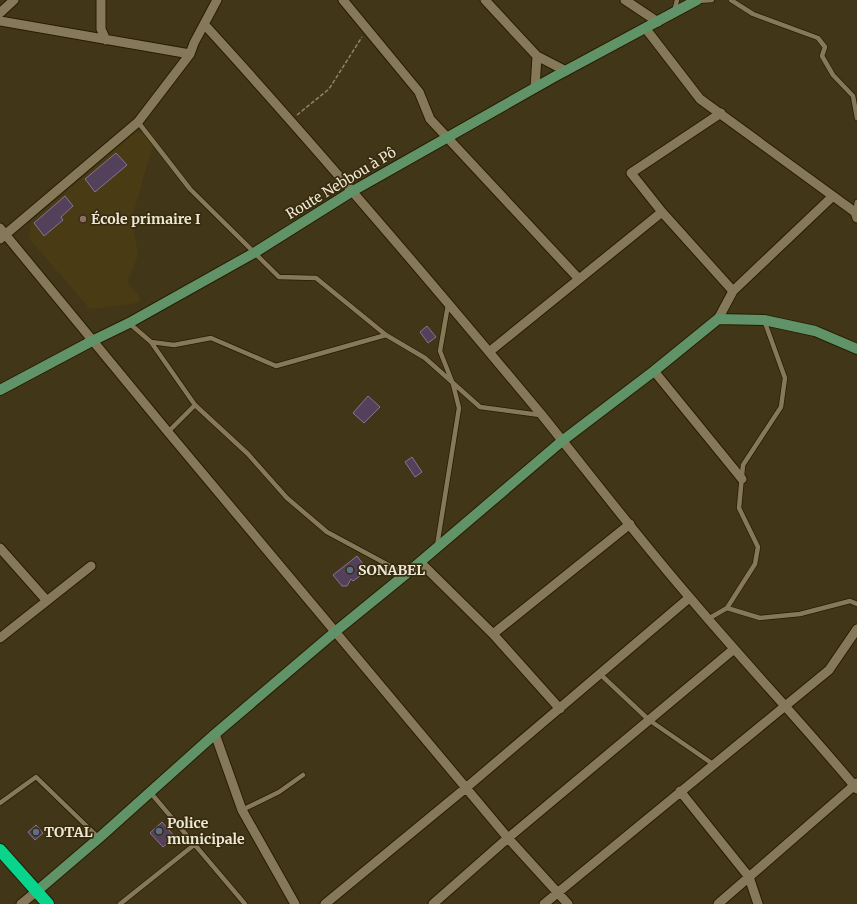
<svg xmlns="http://www.w3.org/2000/svg" width="857" height="904" font-family="Merriweather,serif">
<style>
.built{fill:#493c15}
.building{fill:#53415b;stroke:#887490}
.lines{fill:none;stroke-linecap:round;stroke-linejoin:round}
.lane-casing{stroke:#281d00;stroke-width:6}
.street-casing{stroke:#281d00;stroke-width:11}
.secondary-casing{stroke:#281d00;stroke-width:12}
.highway-casing{stroke:#281d00;stroke-width:14}
.path{stroke:#8d846b;stroke-width:1.5;stroke-dasharray:4 2;stroke-linecap:butt}
.lane{stroke:#857959;stroke-width:4.5}
.street{stroke:#857959;stroke-width:9}
.secondary{stroke:#609468;stroke-width:10}
.highway{stroke:#08d48c;stroke-width:12}
.education-dot{fill:#8d6e63;stroke:#372c0e;stroke-width:1.5}
.service-dot{fill:#5c6f8a;stroke:#372c0e;stroke-width:1.5}
.labels{text-anchor:middle;stroke-width:3.5;stroke-linejoin:round;paint-order:stroke}
.street-label{font-size:14px;fill:#eee7d6;stroke:#372c0e}
.poi-label{font-size:14px;font-weight:bold;fill:#eee7d6;stroke:#372c0e;text-anchor:start}
</style>
<rect width="100%" height="100%" fill="#413618"/>
<path class="built" d="M136,132L156,135L132,217L138,255L127,282L141,298L137,303L90,309L29,238L31,222Z"/>
<path class="building" d="M116,153L127,165L95,192L85,179Z
M65,196L73,206L61,217L63,220L44,236L34,223Z
M427,326L436,337L428,343L420,332Z
M368,396L380,407L364,423L353,413Z
M412,457L422,472L415,477L405,462Z
M357,556L366,568L362,571L364,573L353,581L351,579L347,586H342L333,575Z
M162,822L175,837L163,847L150,833Z
M36,825L43,833L35,840L28,832Z"/>
<g class="lines">
<g class="lane-casing">
<path id="lane" d="M731,0L753,14L818,38L825,47L822,56L833,75L853,96L857,118
M696,1L712,0
M674,12L677,0
M138,122L190,189L279,277L316,278L386,335
M855,212L857,202
M129,323L151,342L195,405L168,432
M151,342L174,345L211,338L276,366L386,335L425,358L480,407L540,415
M195,405L248,454L287,498L327,532L405,574
M437,546L459,408L453,384L440,351L448,305
M727,608L760,618L800,614L850,601L857,604
M708,619L727,608L755,564L758,547L739,508L743,465L781,407L785,378L764,320
M600,674L649,720L713,764
M150,792L245,904
M0,803L36,777L99,838
M242,810L279,792L303,775
M120,904L194,845"/>
</g>
<g class="street-casing">
<path id="street" d="M101,0V29L106,40
M343,0L419,92L430,119L579,279
M485,0L537,56L566,71
M625,0L658,22
M0,13L14,0
M0,21L190,54
M204,24C320,151 431,282 541,414C591,476 639,539 691,599C745,663 803,724 857,789
M646,29L700,99L855,212L857,218
M535,88L537,56
M721,113L631,173L662,212L733,291
M0,228L168,432L508,838L568,904
M0,239L138,122L190,54L194,43L217,0
M718,319L733,291L833,196
M489,352L662,212
M654,371L742,479
M0,548L47,601
M420,562L493,634L560,709
M493,634L630,524
M0,638L91,566
M215,734L242,810L295,904
M680,791L749,877L758,904
M21,904L37,891
M325,904L467,787L689,598
M433,904L508,838L734,649
M544,904L829,670L857,629
M718,904L857,783"/>
</g>
<g class="secondary-casing">
<path id="secondary" d="M0,390L92,341L129,323L254,253L351,192L554,77L697,0
M37,891L99,838L215,734L336,631L406,574L562,441L654,371L718,319L764,320L815,331L857,349"/>
</g>
<g class="highway-casing">
<path id="highway" d="M0,850L48,904"/>
</g>
<path class="path" d="M297,115L329,89L362,37"/>
<use href="#lane" class="lane"/>
<use href="#street" class="street"/>
<use href="#secondary" class="secondary"/>
<use href="#highway" class="highway"/>
</g>
<circle class="education-dot" cx="83" cy="219" r="4"/>
<g class="service-dot">
<circle cx="350" cy="570" r="4"/>
<circle cx="159" cy="831" r="4"/>
<circle cx="36" cy="832" r="4"/>
</g>
<g class="labels">
<g class="street-label">
<text transform="translate(341 183) rotate(-31)" y="5">Route Nebbou à Pô</text>
</g>
<g class="poi-label">
<text x="91" y="224">École primaire I</text>
<text x="358" y="575">SONABEL</text>
<text x="167" y="828">Police<tspan x="167" dy="16">municipale</tspan></text>
<text x="44" y="837">TOTAL</text>
</g>
</g>
</svg>
